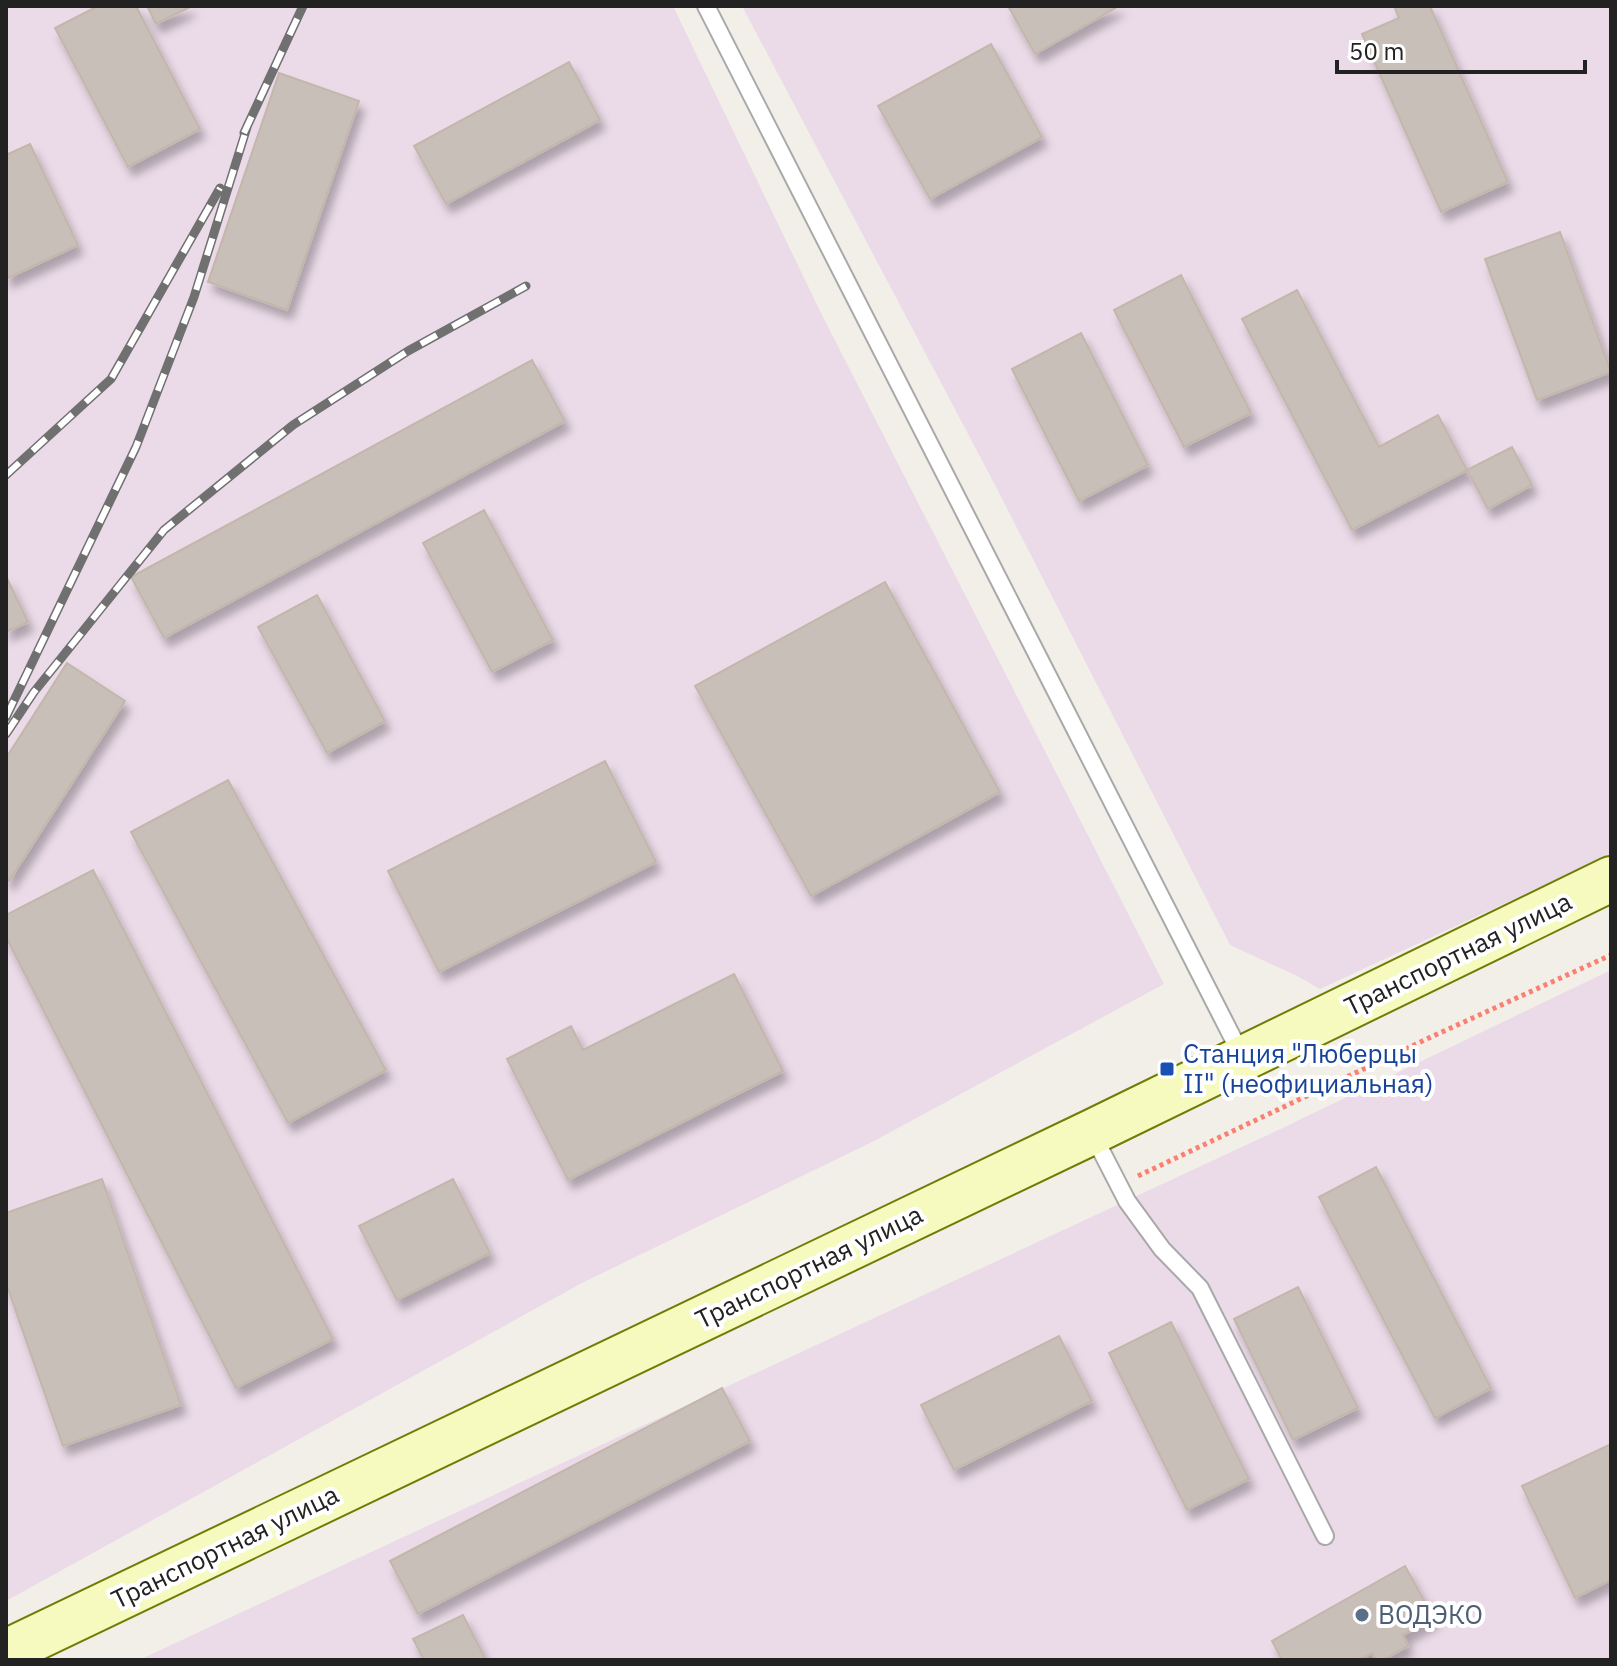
<svg xmlns="http://www.w3.org/2000/svg" width="1617" height="1666" font-family="'IBM Plex Sans',sans-serif">
<style>
.industrial{fill:#ebdbe8}
.building{fill:#c7bfb8;stroke:#c4b6ab;stroke-width:2;filter:url(#shadow)}
.lines{fill:none;stroke-linecap:round;stroke-linejoin:round}
.lane-casing{stroke:#a9a9a9;stroke-width:20}
.secondary-casing{stroke:#707d05;stroke-width:48}
.path{stroke:#fa8072;stroke-width:5;stroke-dasharray:4 4;stroke-linecap:butt}
.lane{stroke:#fff;stroke-width:16}
.secondary{stroke:#f7fabf;stroke-width:44}
.rail-casing{stroke:#707070;stroke-width:9}
.rail{stroke:#fff;stroke-width:6;stroke-dasharray:18;stroke-linecap:butt}
.transit-dot{fill:#1a4fb4;stroke:#fff;stroke-width:3}
.service-dot{fill:#5c6f8a;stroke:#fff;stroke-width:3}
.labels{text-anchor:middle;stroke-width:8;stroke-linejoin:round;paint-order:stroke}
.street-label{font-size:26px;fill:#222;stroke:#fff}
.transit-label{font-size:26px;fill:#164399;stroke:#fff;text-anchor:start}
.service-label{font-size:26px;fill:#4e5e75;stroke:#fff;text-anchor:start}
</style>
<defs>
<filter id="shadow"><feDropShadow dx="5" dy="9" stdDeviation="4" flood-color="#0004"/></filter>
</defs>
<rect width="100%" height="100%" fill="#f2efe9"/>
<path class="industrial" d="M6,6H673L820,311L1164,984L874,1141L582,1283L6,1601Z
M742,6H1611V854L1320,989L1297,976L1230,945L995,485Z
M1611,970V1660H139L1272,1133Z"/>
<path class="building" d="M98,6H136L200,129L128,167L55,28Z
M147,6H192L156,24Z
M1008,6H1119L1035,54Z
M1394,6H1430L1508,182L1441,212L1362,34L1399,18Z
M991,44L1042,137L930,199L878,106Z
M569,62L600,120L446,204L414,146Z
M279,73L359,101L287,310L208,282Z
M30,144L78,245L6,279V155Z
M1560,232L1611,372L1537,400L1485,259Z
M1181,275L1251,413L1184,447L1114,310Z
M1297,290L1379,447L1438,415L1467,470L1352,530L1242,319Z
M1081,333L1148,465L1079,501L1012,369Z
M532,360L565,421L164,638L131,577Z
M1512,447L1532,485L1488,509L1467,470Z
M484,510L553,640L492,672L423,543Z
M6,576L28,622L6,632Z
M885,582L1000,792L811,896L695,686Z
M317,595L385,721L327,753L258,627Z
M67,663L125,701L9,881L6,879V758Z
M605,761L656,862L439,972L388,871Z
M228,780L386,1070L288,1123L131,832Z
M93,870L333,1339L236,1388L6,937V915Z
M734,974L783,1071L568,1180L507,1059L571,1026L583,1050Z
M1376,1167L1491,1388L1435,1418L1319,1197Z
M102,1179L181,1405L63,1446L6,1283V1213Z
M453,1179L490,1253L397,1300L359,1226Z
M1298,1287L1358,1408L1293,1440L1234,1319Z
M1171,1322L1249,1479L1187,1510L1109,1353Z
M1059,1336L1092,1401L954,1470L921,1405Z
M722,1388L750,1441L418,1614L390,1561Z
M1611,1444V1580L1575,1598L1522,1486Z
M1405,1566L1434,1618L1403,1635L1408,1646L1383,1660H1376L1372,1653L1358,1660H1282L1272,1641Z
M463,1615L486,1660H424L413,1639Z"/>
<g class="lines">
<g class="lane-casing">
<path id="lane" d="M706,6L1242,1056
M1092,1133L1127,1201L1162,1249L1200,1288L1325,1536"/>
</g>
<g class="secondary-casing">
<path id="secondary" d="M6,1652L1092,1132L1611,879"/>
</g>
<path class="path" d="M1138,1176L1431,1037L1611,955"/>
<use href="#lane" class="lane"/>
<use href="#secondary" class="secondary"/>
<g class="rail-casing">
<path id="rail" d="M244,133L303,6
M6,475L111,379L220,188
M6,717L136,447L194,297L248,124
M6,734L34,692L164,530L293,425L408,351L526,286"/>
</g>
<use href="#rail" class="rail"/>
</g>
<rect class="transit-dot" x="1159" y="1061" width="16" height="16" rx="4"/>
<circle class="service-dot" cx="1362" cy="1615" r="8"/>
<g class="labels">
<g class="street-label">
<text transform="translate(1458 954) rotate(-26)" y="9">Транспортная улица</text>
<text transform="translate(809 1267) rotate(-26)" y="9">Транспортная улица</text>
<text transform="translate(225 1547) rotate(-26)" y="9">Транспортная улица</text>
</g>
<g class="transit-label">
<text x="1183" y="1063">Станция "Люберцы<tspan x="1183" dy="30">II" (неофициальная)</tspan></text>
</g>
<g class="service-label">
<text x="1378" y="1624">ВОДЭКО</text>
</g>
</g>
<rect width="1617" height="1666" fill="none" stroke="#222222" stroke-width="16"/>
<path d="M1337 60v12h248v-12" fill="none" stroke="#222222" stroke-width="4"/>
<text x="1349" y="60" font-size="24" fill="#222222" stroke="#ffffff" stroke-width="6" paint-order="stroke">50 m</text>
</svg>
